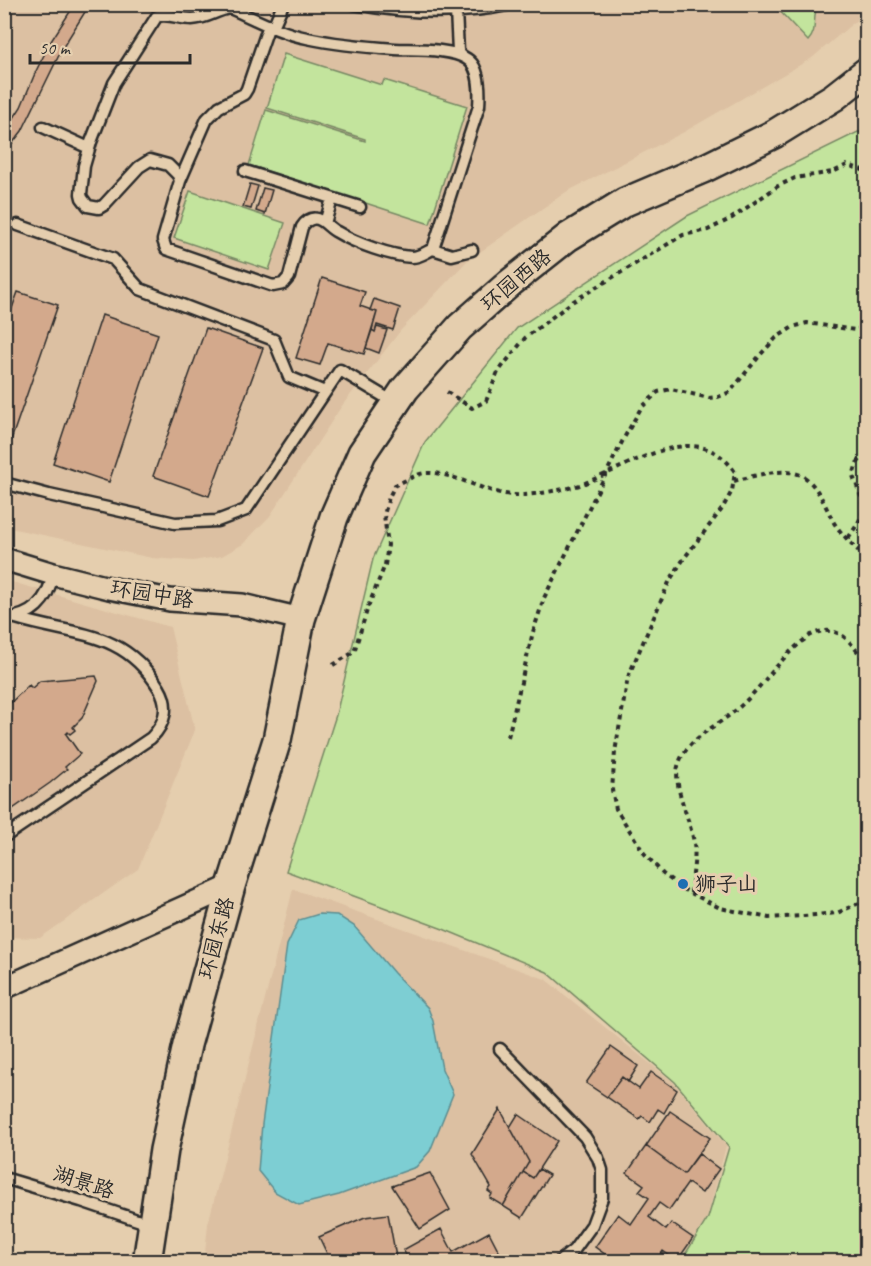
<svg xmlns="http://www.w3.org/2000/svg" width="871" height="1266" font-family="Caveat,'LXGW WenKai TC',sans-serif">
<style>
.built{fill:#dcc0a2}
.green{fill:#c3e49d;stroke:#778864;stroke-width:1.5}
.water{fill:#7dced3;stroke:#5c8d90;stroke-width:1.5}
.building{fill:#d3a98c;stroke:#2b2b2b;stroke-width:1.5}
.lines{fill:none;stroke-linecap:round;stroke-linejoin:round}
.service-casing{stroke:#2b2b2b;stroke-width:15}
.minor-casing{stroke:#2b2b2b;stroke-width:26}
.tertiary-casing{stroke:#2b2b2b;stroke-width:32}
.path{stroke:#2b2b2b;stroke-width:4;stroke-dasharray:4.5 4.5;stroke-linecap:butt}
.service{stroke:#e5ceae;stroke-width:10}
.minor{stroke:#e5ceae;stroke-width:21}
.tertiary{stroke:#e5ceae;stroke-width:27}
.poi-dot{fill:#1f6fb2;stroke:#e5ceae;stroke-width:2}
.labels{text-anchor:middle;stroke-width:6;stroke-linejoin:round;paint-order:stroke}
.street-label{font-size:21px;fill:#2b2b2b;stroke:#e5ceae}
.poi-label{font-size:21px;fill:#2b2b2b;stroke:#e5ceae;text-anchor:start}
</style>
<rect width="100%" height="100%" fill="#e5ceae"/>
<filter id="ink" filterUnits="userSpaceOnUse"><feTurbulence type="fractalNoise" baseFrequency=".0167" numOctaves="2"/><feDisplacementMap in="SourceGraphic" scale="12" xChannelSelector="R" yChannelSelector="G"/><feConvolveMatrix kernelMatrix="1 2 1 2 8 2 1 2 1" color-interpolation-filters="sRGB"/></filter>
<g filter="url(#ink)">
<path class="built" d="M5,5H866V12L812,58L684,132L566,192L467,261L401,330L341,407L270,516L243,544L222,556L193,561L152,558L5,527Z
M5,580L170,627L195,730L138,869L40,938L5,937Z
M293,889L545,979L673,1082L726,1146L707,1218L680,1261L204,1262L208,1224Z"/>
<path class="green" d="M774,5H818C811,18 819,29 808,41Z
M284,54L382,85L384,80L467,106L430,224L249,165L266,110L365,141V139L267,108Z
M858,132L866,133V1261H681L708,1218L729,1147L675,1082L547,972L443,929L286,871L336,715L373,559L425,442L517,328L687,216Z
M190,191L285,223L269,270L174,238Z"/>
<path class="water" d="M319,914L337,915L354,926L394,973L428,1008L433,1021L442,1069L453,1094L430,1151L416,1167L339,1195L299,1205L275,1192L258,1171L262,1124L287,945L299,920Z"/>
<path class="building" d="M75,4H90L63,47L22,131L4,154V133L21,107L36,71L51,41Z
M250,184L258,186L251,209L243,207Z
M263,188L272,190L265,214L256,211Z
M322,278L365,292L360,306L377,312L364,354L328,343L320,365L296,358Z
M18,292L58,305L10,443L4,441V330Z
M374,299L400,308L393,330L377,325L375,332L372,330L377,312L370,310Z
M102,315L158,334L109,482L53,463Z
M377,327L387,330L379,353L366,348L372,330L375,332Z
M206,328L263,348L209,496L153,476Z
M96,676L98,681L82,718L73,727L75,730L70,734L68,732L66,734L80,754L65,767L67,769L50,783L4,815V709L29,685L32,688L40,681Z
M611,1047L638,1066L628,1082L622,1077L607,1097L586,1083Z
M651,1072L677,1090L664,1113L658,1109L650,1122L642,1116L639,1119L607,1097L622,1077L639,1089Z
M500,1109L529,1162L503,1206L490,1198L492,1194L488,1191L491,1187L472,1154Z
M670,1111L710,1138L684,1174L646,1146Z
M518,1114L557,1141L533,1178L523,1172L529,1162L510,1127Z
M646,1146L684,1174L699,1154L719,1169L702,1193L688,1183L669,1210L659,1203L649,1217L666,1230L671,1223L693,1238L677,1261L663,1251L656,1262H616L595,1247L618,1214L631,1224L649,1198L639,1191L644,1185L627,1173Z
M539,1169L549,1175L522,1218L503,1206L523,1172L533,1178Z
M430,1173L450,1210L420,1229L392,1186Z
M388,1214L396,1257L375,1262H331L319,1237L365,1217Z
M441,1229L453,1252L489,1232L504,1261L410,1262L403,1250Z"/>
<g class="lines">
<g class="service-casing">
<path id="service" d="M354,4C406,13 460,16 512,4
M456,11L458,51L461,55
M273,27L283,4
M43,127L89,148
M245,171L360,207
M180,181L207,119L219,107L244,94L247,89L269,25
M325,223L332,199
M18,225L113,259L140,289L274,340L289,377L325,392
M433,249C426,252 420,257 412,257C391,256 355,243 337,232C330,229 325,221 318,219C311,217 306,221 302,227L289,277L283,284L273,286L166,249L163,240L180,181L178,175L168,165L150,160L139,167L104,205L99,208L88,206L82,198L81,194L84,166L91,142L114,83L157,16C170,13 179,19 192,19C209,18 214,11 230,8C255,19 280,33 307,38C335,44 366,47 395,49C414,50 451,48 467,59C480,67 480,92 479,106L433,249L452,255L472,250
M4,483L49,495L175,523L217,521L246,510L340,370L395,403
M4,619C32,617 48,601 53,574
M4,837L151,738C165,724 170,706 159,688C123,629 74,636 16,618
M500,1049L585,1137L598,1158L602,1170V1198L592,1225L574,1250L559,1262
M4,1178L81,1201L152,1225"/>
</g>
<g class="minor-casing">
<path id="minor" d="M4,559L53,574L109,588L170,600L242,605L301,619
M4,988L231,886"/>
</g>
<g class="tertiary-casing">
<path id="tertiary" d="M147,1262L164,1150L187,1045L231,886L277,740L301,619L334,517L362,453L405,389L460,327L510,283L568,237L625,202L705,168L774,134L834,97L866,72"/>
</g>
<path class="path" d="M447,392L472,408L486,401L498,372L525,338L572,302L683,235L708,230L732,218L778,186L795,178L833,172L847,165L866,171
M734,481C754,476 793,463 809,481C820,492 826,507 833,521C841,535 856,547 866,559
M848,538C869,509 865,507 853,476L857,463L866,454
M333,665L354,652L368,607L385,565L388,545L384,515L389,497L395,485C404,482 416,474 425,473C453,471 485,494 514,495C531,496 552,491 569,488C618,477 694,410 735,472L732,491L722,509L685,557L670,580L628,677L615,752L612,790L616,809L644,853L663,874L685,890L720,908L769,918L804,916L837,913L866,900
M508,737L533,632L544,598L624,438L641,408L658,392L671,389L709,398L718,397L730,392L761,354L776,338L793,327L807,323L855,330L866,326
M691,893C692,877 696,859 694,843C691,821 671,784 679,763C687,740 713,728 731,714C760,692 778,658 808,637C812,634 820,631 825,631C845,629 855,650 866,662"/>
<use href="#service" class="service"/>
<use href="#minor" class="minor"/>
<use href="#tertiary" class="tertiary"/>
</g>
</g>
<circle class="poi-dot" cx="683" cy="884" r="6"/>
<g class="labels">
<g class="street-label">
<text transform="translate(516 280) rotate(-40)" y="7">环园西路</text>
<text transform="translate(152 594) rotate(9)" y="7">环园中路</text>
<text transform="translate(216 938) rotate(-75)" y="7">环园东路</text>
<text transform="translate(84 1182) rotate(18)" y="7">湖景路</text>
</g>
<g class="poi-label">
<text x="695" y="891">狮子山</text>
</g>
</g>
<rect width="871" height="1266" fill="none" stroke="#e5ceae" stroke-width="24"/>
<rect x="12" y="12" width="847" height="1242" fill="none" stroke="#2b2b2b" stroke-width="2" filter="url(#ink)"/>
<path d="M30 54v9h160v-9" fill="none" stroke="#2b2b2b" stroke-width="3"/>
<text x="39" y="54" font-size="18" fill="#2b2b2b" stroke="#e5ceae" stroke-width="4.5" paint-order="stroke">50 m</text>
</svg>
